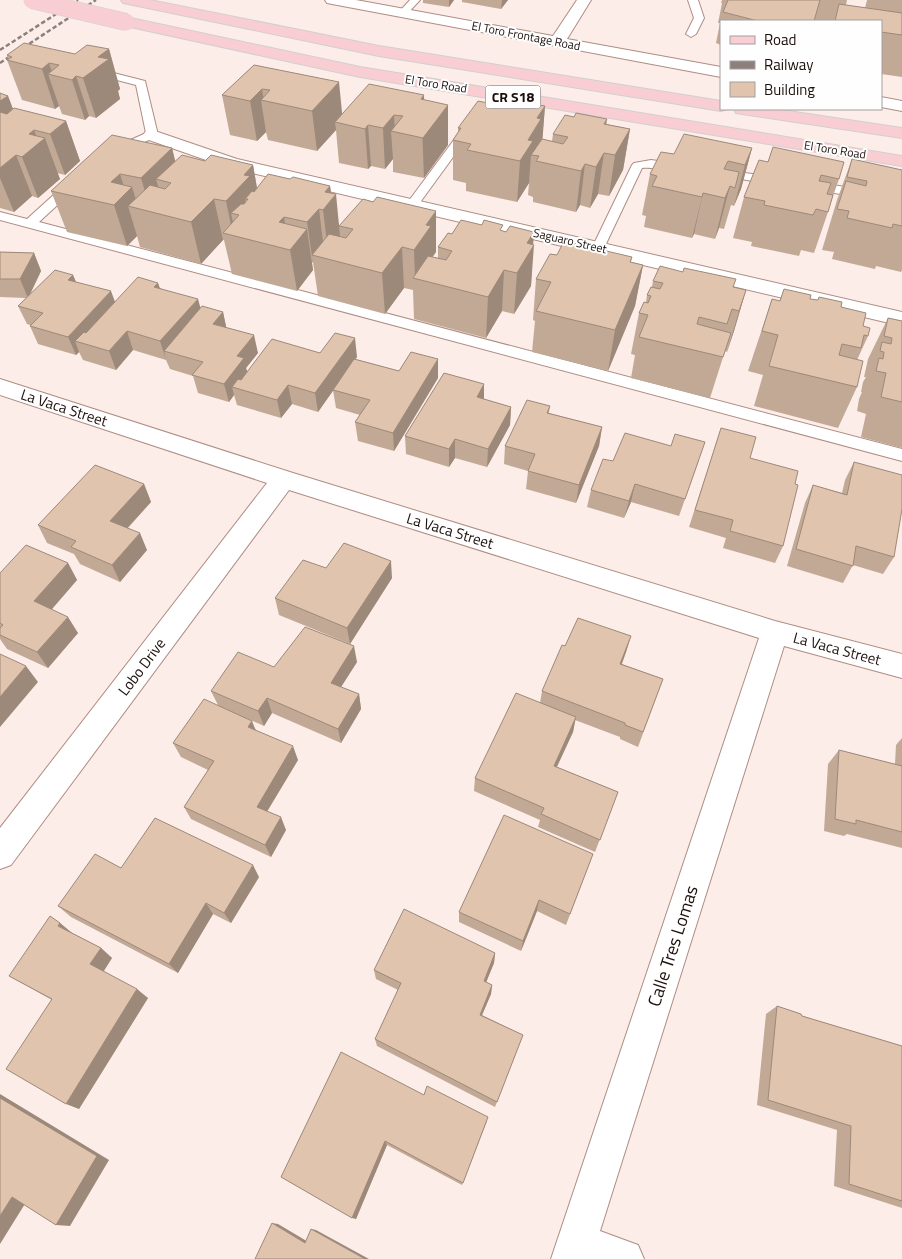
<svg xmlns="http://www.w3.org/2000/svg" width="902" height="1259" font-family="'Titillium Web',sans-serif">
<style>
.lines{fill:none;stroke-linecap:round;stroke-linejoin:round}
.service-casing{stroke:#af8d83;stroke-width:2}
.minor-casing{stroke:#af8d83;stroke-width:2}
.primary-casing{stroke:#d2cfcf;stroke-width:2}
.service{fill:#fff;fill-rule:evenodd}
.minor{fill:#fff;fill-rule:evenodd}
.primary{fill:#f9ced3;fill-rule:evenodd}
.rail{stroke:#8d807c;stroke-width:2.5;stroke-dasharray:4.5 2.5;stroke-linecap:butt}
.primary-bridge-casing{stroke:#d2cfcf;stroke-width:18;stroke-linecap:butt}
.primary-bridge{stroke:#f9ced3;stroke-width:17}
.wall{fill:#c1a996}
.shaded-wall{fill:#9d897a}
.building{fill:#e0c4ae;stroke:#9d897a}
.labels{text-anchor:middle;stroke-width:4;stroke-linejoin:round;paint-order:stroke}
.far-street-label{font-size:12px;fill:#1c100d;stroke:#fefefe}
.shield{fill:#fefefe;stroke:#605755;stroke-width:1}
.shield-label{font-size:14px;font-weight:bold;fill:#1c100d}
.street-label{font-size:15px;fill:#1c100d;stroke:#fefefe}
.near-street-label{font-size:18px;fill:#1c100d;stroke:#fefefe}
</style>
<rect width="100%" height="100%" fill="#fcede9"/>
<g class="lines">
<g class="service-casing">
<path id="service" d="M410,0H420L406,15H400L398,13Z
M688,0H698L704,18L696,34L691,37L686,34L694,18Z
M94,68L145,81L158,135L156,137L121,152H113L111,150L113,148L146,133L136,85L90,73L89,71L90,69Z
M466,128L472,131L416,208H408L406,205L408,202L462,129Z
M651,160L679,164L685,167C676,175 654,166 642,168L604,248L602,251H594L592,248L632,165L634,163Z
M722,170L775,177L781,181L775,185L718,175L716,173Z
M73,180L79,184L77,187L39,222L902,449V461L0,220V212L27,219L69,181Z
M811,182L902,195V203L807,189L805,186Z"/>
</g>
<g class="minor-casing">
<path id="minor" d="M325,0H356L553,36L577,0H591L567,39L721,67V77L332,4L327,3Z
M881,97L902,101V111L881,107Z
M152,130L237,159L902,312V326L226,167L146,139L143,135L146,131Z
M0,379L293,473L775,621L902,654V678L784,646L600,1231L638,1245L644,1259H551L759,638L289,490L11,865L0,869V828L267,483L0,395Z"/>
</g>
<g class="primary-casing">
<path id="primary" d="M121,0H150L379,46L721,101V109H728L721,111L379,56L128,4L123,3Z
M126,17L360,67L902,156V166L360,77L121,25L118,22L121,19Z
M734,109H775L902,128V138L742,114L736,113Z"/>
</g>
<use href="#service" class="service"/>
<use href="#minor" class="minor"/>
<use href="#primary" class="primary"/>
<path class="rail" d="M0,50L78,0
M0,63L96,0"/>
<g class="primary-bridge-casing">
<path id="primary-bridge" d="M32,0L126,22"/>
</g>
<use href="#primary-bridge" class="primary-bridge"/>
</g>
<path class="wall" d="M423,0H454L449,7L423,3Z
M462,0H508L501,9L462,2Z
M722,0H847L846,5L865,8L867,0H902V77L881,74V21H721V45L716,43L720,23H718L722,3H721Z
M109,49L120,89L118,91L120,99L96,118L89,116L85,120L62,114L59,106L55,109L22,100L7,60H8L7,55L75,54Z
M254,65L342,114L424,95V100L448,145L424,178L393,172V159L385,169L371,166L368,169L339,163L336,130L317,151L268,140L266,132L257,141L230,135L222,95Z
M0,93L8,96L13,109L66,121L80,161L65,175L57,173L60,179L38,198L32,196L14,212L0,208Z
M503,106H545L542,139L552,141L553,134L606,124L630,129L623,170L609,196L598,194L590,208L580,205L576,212L533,202V197L528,195L529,183L517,202L466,191V183L453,180V140L458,132V128Z
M172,148L175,161L253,165L257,188L290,179L330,186L331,193L339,225L436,252L433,257L438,258V247L452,234L503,231L533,244L531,286L514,314L502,311L486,338L414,319L413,290L404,288L385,314L318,296L313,262L312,263L313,270L297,291L232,274L224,240H223L201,264L140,247L137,236L127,246L67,232L51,191Z
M752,148L741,189L734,206L731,205L724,229L719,228L715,239L694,234L692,238L644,227L646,216L642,215L650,174L674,154Z
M852,159L902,170V270L901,272L876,266L875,269L832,259L834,252L822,250L837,200Z
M759,160L839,179L833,196L828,212L814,253L801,250L799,256L751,246L752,242L733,238L744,197Z
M0,252L34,253L41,271L30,295L73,275L76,282L115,302L158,283L160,288L200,308L223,312L226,327L258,353L246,368L247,371L320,353L357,357L355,359L399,371L438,359V378L394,451L358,441L355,422L360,415L336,408L333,390L318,412L292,404L281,418L237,405L234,395L229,402L198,393L193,376L170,369L166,360L133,350L116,370L83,360L79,352L76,355L38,344L30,326V325L27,324L18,306L26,298L0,297Z
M557,255L632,257L631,262L643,265L635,306L608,371L532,352L535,321L533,320L536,279Z
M653,281L733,287L746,290L734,331L727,352L725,351L710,398L631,378L635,355L631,354L639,313L646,302L647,295L652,287Z
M784,289L810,299L841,307L863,326L868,336L857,360V387L838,428L754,406L763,375L748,371L772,299L780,301Z
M888,318L902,321V448L861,437L866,414L857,411L859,399L862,392H861L863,382L866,377H864L868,359Z
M484,399L511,407L510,425L487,467L455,458L449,467L406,454L405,436Z
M550,406L549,413L602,427L599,446L576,503L526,489L528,471L504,464L505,446Z
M721,428L750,458L795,484L783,546L775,563L723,548L726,538L689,527Z
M699,460L679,516L631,502L624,518L587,507L591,490L613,461Z
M854,462L894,557L883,574L853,565L843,583L787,566L805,503L813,485L842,493L845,480Z
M144,484L151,502L128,528L147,550L120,582L80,564L74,554L47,543L38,525Z
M68,563L77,580L52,609L78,633L48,668L7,649L0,639V573Z
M326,568L392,578L350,644L279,615L275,598Z
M631,636L626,652L622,664L663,679L638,747L620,739V737L575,720L573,732L557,767L618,792L595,852L538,827L540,820L474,791L475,778L540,703L542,691L565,646Z
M357,662L341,687L359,694L361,709L341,743L272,713L264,726L246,718L256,730L298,760L267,811L286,830L271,857L191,819L184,807L208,770L181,757L173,743L218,705L211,691L274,667Z
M902,738V848L847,834L844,836L824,831L828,764L839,750L895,764L896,745Z
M593,854L566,925L537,911L521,951L459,922V912Z
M121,868L259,877L231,923L213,914L178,973L71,917L58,906Z
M60,923L72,933L101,948L112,958L103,971L148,998L79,1109L52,1000L9,976Z
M495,953L494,963L486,982L492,985L491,994L482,1015L523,1035L495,1107L377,1046L375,1039L398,990L376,979L374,970Z
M777,1006L802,1016L902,1046V1208L834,1186L837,1130L757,1105L766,1014Z
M424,1095L487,1121L462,1185L387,1145L356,1219L281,1177Z"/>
<path class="shaded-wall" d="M449,0H454L449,7Z
M502,0H508L501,9Z
M109,49L120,89L118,91L120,99L96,118L83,78L98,57Z
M49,63L53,75L48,74L59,106L55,109L42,69Z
M76,76L89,116L85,120L72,80Z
M339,82L343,122H335L336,130L317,151L312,111Z
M262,89L264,101L261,100L266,132L257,141L250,101Z
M424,95L425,135L448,105V145L424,178L421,99Z
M8,96L23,136L0,153V101Z
M545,106L542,146L531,155L529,183L517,202L520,161L537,118Z
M394,115L395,132L391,131L393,159L385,169L383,128Z
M607,119L602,156L604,153L598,194L590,208L596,167L604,124Z
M66,121L80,161L65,175L50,134Z
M368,125L371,166L368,169L365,129Z
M630,129L623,170L609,196L615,155Z
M34,130L39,143L45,138L60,179L38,198L22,157L29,134Z
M172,148L182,189L171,183L156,179L164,207L151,212L141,178Z
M752,148L741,189L734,206L745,165Z
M16,155L32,196L14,212L0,178V168Z
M585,164L580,205L576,212L581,171Z
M253,165L260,206L245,199L251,225L239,215L231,213L236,236L233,235L226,201L244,175Z
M120,174L126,193L132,187L139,209L128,206L137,236L127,246L114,205L111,182Z
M330,186L332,199L336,194L340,236L328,251L323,210L325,192Z
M730,186L719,228L715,239L725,198Z
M703,193L694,234L692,238L702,197Z
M214,199L223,240L201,264L191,222Z
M319,209L324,250L312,255L313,262V263L307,222Z
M436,211V252L415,278L414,250L426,225Z
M284,217L289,249L279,222Z
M307,229L313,270L297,291L290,250Z
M534,232L533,247L534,245L531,286L514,314L517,273L527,243Z
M402,247L404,288L385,314L382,273Z
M34,253L41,271L28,298L20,279Z
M643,265L635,306L608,371L615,330Z
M504,270L502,311L486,338L488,297Z
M73,275L81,294L68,280Z
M158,283L164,302L154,287Z
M746,290L734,331L727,352L739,311Z
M111,291L118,310L75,341L79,352L76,355L68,337Z
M198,299L203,317L164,351L166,360L160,341Z
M223,312L227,331L213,324Z
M127,331L133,350L116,370L109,351Z
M254,335L258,353L246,368L249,377L232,387L234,395L229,402L224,384L237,356Z
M355,338L357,357L318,412L315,393Z
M438,359V378L394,451L393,433Z
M484,384V403L477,397Z
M288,385L292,404L281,418L277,400Z
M511,407L510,425L487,467L488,449Z
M602,427L599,446L576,503L579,485Z
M455,439V458L449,467V449Z
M144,484L151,502L118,538L110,521Z
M635,484L631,502L624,518L629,501Z
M140,533L147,550L120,582L112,565Z
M391,561L392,578L350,644L347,628Z
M68,563L77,580L45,617L34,601Z
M68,617L78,633L48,668L37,652Z
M631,636L626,652L616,679L620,664Z
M354,646L357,662L334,698L331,683Z
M26,666L38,682L0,727V697Z
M359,694L361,709L341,743L338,729Z
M267,698L272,713L264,726L258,711Z
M576,717L573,732L551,779L554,766Z
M252,721L258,736L248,727Z
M293,746L298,760L262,820L257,807Z
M281,817L286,830L271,857L265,845Z
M253,865L259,877L231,923L224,913Z
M539,900L537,911L521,951L523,941Z
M206,903L213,914L178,973L169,964Z
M60,923L72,933L70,936L58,926Z
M101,948L112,958L102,974L90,964Z
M495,953L494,963L483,990L484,981Z
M492,985L491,994L479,1022L480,1015Z
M137,989L148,998L79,1109L66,1104Z
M0,1094L109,1160L70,1226L56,1225L0,1098Z
M385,1141L387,1145L356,1219L352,1218Z
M12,1197L28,1199L0,1244V1216Z
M272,1223L278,1224L310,1243H305Z
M311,1229L316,1230L369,1259H365Z"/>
<path class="building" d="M728,0H820L814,21H758L723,12Z
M839,4L902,13V35L881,32V21H835Z
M24,43L75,54L87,45L109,49L98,57L109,59L83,78L76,76L72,80L48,74L59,65L49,63L42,69L7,60L12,57L7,55Z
M254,65L339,82L312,111L261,100L270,90L262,89L250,101L222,95Z
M369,84L424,95L421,99L448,105L423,138L391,131L403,116L394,115L383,128L368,125L365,129L335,122Z
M0,93L8,96L0,101Z
M508,99L545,106L537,118L541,119L528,140L533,141L520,161L467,150L471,144L453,140L461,128H458L478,101L503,106Z
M14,108L66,121L50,134L34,130L29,134L45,138L22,157L16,155L0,168V112L7,114Z
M576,113L607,119L604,124L630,129L615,155L604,153L596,167L585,164L581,171L536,161L539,156L531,155L542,139L563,144L568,137L553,134L565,115L574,117Z
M684,134L752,148L745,165L728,161L724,169L739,172L735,188L730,186L725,198L703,193L702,197L652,186L657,176L650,174L661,152L674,154Z
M112,135L172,148L141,178L120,174L111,182L132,187L114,205L51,191Z
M773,147L844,162L839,179L821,175L819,181L831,183L827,194L833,195L828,212L816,209L813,215L764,205L765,201L744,197L759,160L768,162Z
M182,155L205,161L211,155L253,165L244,175L250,176L226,201L214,199L191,222L128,206L150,185L165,189L171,183L156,179Z
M852,159L902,170V226L893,224L892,228L847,218L849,211L837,209L846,181L866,186L867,181L847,177Z
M268,174L290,179L293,177L330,186L325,192L336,194L323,210L319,209L307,222L284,217L279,222L307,229L290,250L223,233L239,215L231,213L241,204H244L248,199H245L252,191L254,192Z
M377,197L436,211L426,225L431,226L414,250L402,247L382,273L312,255L329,234L346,238L353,229L339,226L363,199L373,202Z
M461,220L482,225L484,220L503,225L500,230L506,232L510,226L534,232L527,243L534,245L517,273L504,270L488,297L413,278L428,256L446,260L452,251L438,247L448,233L452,234Z
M564,241L632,257L630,262L643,265L615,330L536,311L551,282L536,279L550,254L557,255Z
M0,252L34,253L20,279H0Z
M660,266L683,272L684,268L736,279L733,287L746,290L739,311L732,309L727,324L699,317L697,324L731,333L723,357L639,337L648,315L639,313L644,302L648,303L651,296L647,295L651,287L660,289L663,283L653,281Z
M55,270L73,275L68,280L111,291L68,337L30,326L43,313L18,306Z
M138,277L158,283L154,287L198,299L160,341L127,331L109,351L75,341L84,332L86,333Z
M784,289L811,295L810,299L818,300L819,297L842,302L841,307L866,313L863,326L870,328L868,336L864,335L861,348L842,344L839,355L863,361L857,387L769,366L778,335L762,331L772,299L780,301Z
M202,306L223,312L213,324L254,335L237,356L244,358L224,384L192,375L203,362L164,351Z
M888,318L902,321V402L881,397L886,373L876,371L879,358L883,359L884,352L880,351L882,342L891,344L892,338L884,336Z
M335,333L355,338L315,393L288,385L277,400L232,387L238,379L241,380L272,339L320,353Z
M411,352L438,359L393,433L355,422L370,400L333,390L354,359L399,371Z
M444,373L484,384L477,397L511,407L488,449L455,439L449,449L405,436Z
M527,400L550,406L547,413L602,427L579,485L528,471L535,454L505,446Z
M721,428L756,437L750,458L798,471L795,484L798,485L783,546L730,531L733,520L695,510Z
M625,433L671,446L675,434L705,442L685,499L635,484L629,501L591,490L603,459L613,461Z
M854,462L902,475V509L894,557L856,546L853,566L796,549L813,485L847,495Z
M95,465L144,484L110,521L140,533L112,565L71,547L76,541L38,525Z
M344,543L391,561L347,628L275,598L303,560L326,568Z
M26,545L68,563L34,601L68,617L37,652L0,635V628L3,625L0,623V573Z
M578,618L631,636L620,664L663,679L643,732L625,725V723L542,691L562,645L565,646Z
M305,627L354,646L331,683L359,694L338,729L267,698L258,711L211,691L238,652L274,667Z
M0,654L26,666L0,697Z
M516,693L576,717L554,766L618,792L600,840L541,814L544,808L475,778Z
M204,699L252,721L248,727L293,746L257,807L281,817L265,845L184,807L214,761L173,743Z
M839,750L902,766V832L856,820V824L835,819Z
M504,815L593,854L570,914L539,900L523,941L459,912Z
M155,818L253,865L224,913L206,903L169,964L58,906L95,854L121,868Z
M404,909L495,953L484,981L492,985L480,1015L523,1035L497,1102L375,1039L401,983L374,970Z
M50,916L60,923L58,926L101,948L90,964L137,989L66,1104L6,1069L52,999L9,976Z
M777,1006L801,1014L802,1016L902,1046V1201L849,1184L851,1126L768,1100Z
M341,1052L424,1095L427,1086L488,1117L463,1183L385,1141L352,1218L281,1177Z
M0,1098L97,1156L56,1225L12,1197L0,1216Z
M272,1223L305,1243L311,1229L365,1259H255Z"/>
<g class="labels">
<g class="far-street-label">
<text transform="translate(526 36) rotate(11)" y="4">El Toro Frontage Road</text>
<text transform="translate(436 84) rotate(9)" y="4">El Toro Road</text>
<text transform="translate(835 150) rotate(9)" y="4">El Toro Road</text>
<text transform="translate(570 241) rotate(13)" y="4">Saguaro Street</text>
</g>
<rect class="shield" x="485.5" y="85.5" width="55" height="23" rx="4"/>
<g class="shield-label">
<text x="513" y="102">CR S18</text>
</g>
<g class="street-label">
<text transform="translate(64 408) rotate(18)" y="5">La Vaca Street</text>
<text transform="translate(450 531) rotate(17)" y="5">La Vaca Street</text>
<text transform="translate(837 649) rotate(15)" y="5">La Vaca Street</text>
<text transform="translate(142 667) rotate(-53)" y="5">Lobo Drive</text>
</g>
<g class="near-street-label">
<text transform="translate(673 946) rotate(-72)" y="6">Calle Tres Lomas</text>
</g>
</g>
<rect x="720" y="20" width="162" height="90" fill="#fefefe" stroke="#a49f9e"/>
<rect x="730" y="36" width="25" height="8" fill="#f9ced3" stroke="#a49f9e"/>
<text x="764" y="45" font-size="15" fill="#1c100d">Road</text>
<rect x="730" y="61" width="25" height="8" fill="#8d807c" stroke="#a49f9e"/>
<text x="764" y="70" font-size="15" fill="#1c100d">Railway</text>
<rect x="730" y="82" width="25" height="15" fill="#e0c4ae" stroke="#a49f9e"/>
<text x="764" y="95" font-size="15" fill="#1c100d">Building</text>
</svg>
